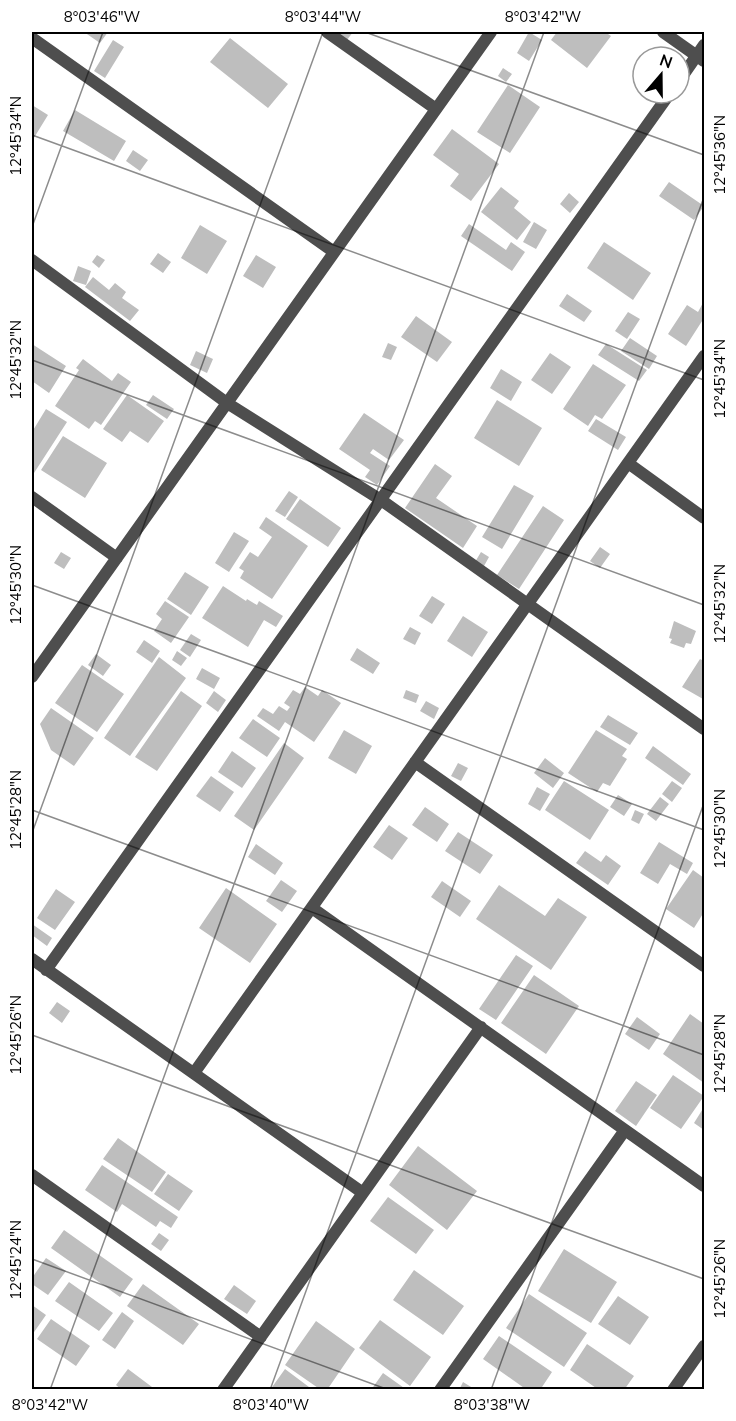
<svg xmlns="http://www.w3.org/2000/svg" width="736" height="1421" font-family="Mulish,sans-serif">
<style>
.building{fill:#bebebe}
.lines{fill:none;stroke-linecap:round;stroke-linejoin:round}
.street{stroke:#4e4e4e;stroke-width:12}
.ticks{fill:none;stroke:#000;stroke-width:1.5;stroke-opacity:0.45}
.neatline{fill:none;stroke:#000;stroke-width:2}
.ticks-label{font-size:15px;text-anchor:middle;fill:#000}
</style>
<rect width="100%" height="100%" fill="#fff"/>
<path class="building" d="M84,32H108L100,43Z
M333,32H353L347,40Z
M529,32L542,40L529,61L517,53Z
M557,32H605L611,36L587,68L551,40Z
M230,38L288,84L268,108L210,62Z
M113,40L124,47L105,78L94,71Z
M503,68L512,74L506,82L498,76Z
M508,85L540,107L510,153L477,132Z
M32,105L48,115L32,141Z
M75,110L126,141L114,161L63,131Z
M452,129L499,164L471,201L450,186L459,174L433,155Z
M133,150L148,160L140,171L126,161Z
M669,182L704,206L694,220L659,196Z
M501,187L519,201L514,208L531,222L517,240L481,212Z
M569,193L579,202L570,213L560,204Z
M534,222L547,230L536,249L523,242Z
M469,224L506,250L511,242L525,252L512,271L461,236Z
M200,225L227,241L207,274L181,258Z
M604,242L651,273L633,300L587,268Z
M158,253L171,262L163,273L150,264Z
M97,255L105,260L99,268L92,262Z
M256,255L276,267L263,288L243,276Z
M78,266L91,271L86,285L73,281Z
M93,277L109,290L115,283L126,292L122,298L139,310L130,321L85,287Z
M567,294L592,311L584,322L559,306Z
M704,301V318L686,346L668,334L687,305L698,312Z
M628,312L640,319L627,339L615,331Z
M416,316L452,342L437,362L401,337Z
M630,338L657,356L649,369L621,351Z
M388,343L397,347L391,360L382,357Z
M32,344L66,366L49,393L32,381Z
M606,344L647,370L639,381L598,355Z
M196,351L213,359L207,373L190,365Z
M550,353L571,367L552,394L531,380Z
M83,359L112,381L118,373L131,382L101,425L95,421L89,429L55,406L79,370L76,368Z
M593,364L626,385L602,419L595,415L588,426L563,409Z
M501,369L522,382L511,401L490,388Z
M127,395L164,421L148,443L130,431L122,442L103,429Z
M153,395L174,409L167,419L146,405Z
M497,400L542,428L519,466L474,438Z
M46,409L67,422L34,473L32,472V432Z
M364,413L404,440L389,460L373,449L370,453L390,466L377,485L365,477L370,470L339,449Z
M596,419L626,437L618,450L588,431Z
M63,436L107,463L85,498L41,470Z
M435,464L452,476L436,498L477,526L463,548L405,508Z
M514,485L534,496L502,549L482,537Z
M289,491L298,497L285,517L275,511Z
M300,499L341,528L328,547L286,519Z
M543,506L564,520L519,589L497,575Z
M266,517L308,546L272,599L240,578L244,571L239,568L250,552L258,557L272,537L259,528Z
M234,532L249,541L229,572L215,563Z
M600,547L610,554L600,568L590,561Z
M61,552L71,558L64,569L54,563Z
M481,552L489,557L484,566L475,562Z
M185,572L209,587L191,615L167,599Z
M223,586L246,601L247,599L257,605L259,601L283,616L276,627L264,620L248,647L202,618Z
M432,596L445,604L432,624L419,616Z
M165,601L189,617L171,643L154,631L162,619L156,614Z
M463,616L488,632L472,657L447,641Z
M674,621L696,631L691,644L686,643L684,648L670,643L672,639L669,638Z
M410,627L421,633L415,645L403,639Z
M191,634L201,640L190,657L180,650Z
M144,640L160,651L152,663L136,652Z
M357,648L380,663L373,674L350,660Z
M177,651L187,658L181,666L172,660Z
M96,654L111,665L103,676L88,665Z
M159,657L186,678L130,756L104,738Z
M700,659L704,661L703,699L682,687Z
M82,665L124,694L97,732L55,703Z
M202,668L220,678L214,689L196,679Z
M305,687L318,696L322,690L341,703L314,742L285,722L279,731L257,716L263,708L273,714L279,706L287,711L290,707L284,703L293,690L300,694Z
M406,690L419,695L416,703L403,698Z
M181,691L202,706L157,771L135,757Z
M214,691L226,700L218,712L206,703Z
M426,701L439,708L434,719L420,711Z
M51,708L94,738L74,766L51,750L40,724Z
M608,715L638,733L630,745L600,727Z
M253,719L280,738L267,757L239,738Z
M344,730L372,746L356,774L328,758Z
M596,730L627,749L622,756L627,759L610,786L603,783L597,792L568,773Z
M284,743L304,758L254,830L234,816Z
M653,746L691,774L683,785L645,758Z
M232,751L256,768L242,788L218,772Z
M545,758L564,773L553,788L534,773Z
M458,763L468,768L461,781L451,776Z
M211,776L234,792L220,812L196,796Z
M564,781L609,810L590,840L545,810Z
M672,781L682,788L672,802L662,794Z
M537,787L550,794L540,811L528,804Z
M618,795L632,804L624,816L610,807Z
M660,797L669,804L656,821L647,814Z
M425,807L449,824L437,842L412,825Z
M635,810L644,814L639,824L631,820Z
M389,825L408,838L392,860L373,847Z
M458,832L493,855L480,874L445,851Z
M659,842L693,863L687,874L670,864L658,884L640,873Z
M256,844L283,863L275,875L248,857Z
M585,851L601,862L606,855L621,866L608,885L576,863Z
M693,870L704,878V912L694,928L666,909Z
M281,880L297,891L282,912L266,901Z
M442,881L471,901L460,917L431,897Z
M499,885L545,916L558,898L587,917L551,970L476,919Z
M226,888L277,924L250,963L199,928Z
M56,889L75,902L55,930L37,918Z
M32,924L52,938L47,946L32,935Z
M516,955L533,966L496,1020L479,1009Z
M534,975L579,1006L546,1054L501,1023Z
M57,1002L70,1011L62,1023L49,1013Z
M690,1014L704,1024V1083L663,1054Z
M637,1017L660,1034L649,1050L625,1034Z
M673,1075L704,1096L681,1129L650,1108Z
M636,1081L657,1095L636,1126L615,1111Z
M704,1107V1130L694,1123Z
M118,1138L166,1172L152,1192L103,1159Z
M418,1146L477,1191L447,1230L389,1185Z
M102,1165L178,1217L171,1228L160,1221L156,1227L122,1204L117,1212L85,1190Z
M168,1174L193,1191L179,1211L154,1194Z
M388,1197L434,1230L416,1254L370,1221Z
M64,1230L133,1279L120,1297L51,1248Z
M159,1233L169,1240L161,1251L151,1244Z
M564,1249L617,1282L591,1323L538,1291Z
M46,1258L66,1271L48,1295L32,1284V1278Z
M414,1270L464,1306L443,1335L393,1300Z
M69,1282L113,1313L99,1331L55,1301Z
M143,1284L199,1324L183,1345L127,1306Z
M234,1285L256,1301L247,1314L224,1299Z
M529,1294L587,1333L564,1367L506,1328Z
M618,1296L649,1317L630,1345L598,1324Z
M32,1305L46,1315L32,1335Z
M122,1312L134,1321L115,1349L102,1340Z
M51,1319L90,1346L76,1366L37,1339Z
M380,1320L431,1357L410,1386L359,1348Z
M316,1321L355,1349L327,1390H321L285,1365Z
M499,1336L552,1372L540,1390H527L483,1359Z
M587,1344L634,1376L624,1390H599L570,1370Z
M128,1369L156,1390H122L116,1385Z
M285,1369L313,1390H270Z
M383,1373L407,1390H371Z
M463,1382L476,1390H459Z"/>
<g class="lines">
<path class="street" d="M327,32L436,109
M663,32L704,61
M32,38L334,252
M679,81L704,45
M32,260L227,403L381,500L704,729
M628,463L704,518
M32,497L117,558
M32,677L491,32
M415,762L704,966
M312,908L704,1186
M32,959L363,1193
M46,970L670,93
M194,1073L704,356
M32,1175L261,1337
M223,1390L481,1027
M440,1390L625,1130
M673,1390L704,1346"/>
</g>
<path class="ticks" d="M365,32L704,155M32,135L704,380M32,227L103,32M32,360L704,605M32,585L704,830M32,810L704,1055M32,833L323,32M32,1035L704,1279M32,1259L389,1390M50,1390L544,32M270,1390L704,197M491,1390L704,803"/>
<rect width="736" height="1421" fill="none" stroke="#ffffff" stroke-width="66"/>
<g transform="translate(661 75) rotate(20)"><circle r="28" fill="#ffffff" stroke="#999999" stroke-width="1.5"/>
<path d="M0-4.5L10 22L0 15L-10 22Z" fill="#000000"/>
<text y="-9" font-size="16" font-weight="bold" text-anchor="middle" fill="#000000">N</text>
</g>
<rect x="33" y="33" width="670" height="1355" class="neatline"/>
<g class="ticks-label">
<text x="102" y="22">8°03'46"W</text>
<text x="323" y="22">8°03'44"W</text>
<text x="543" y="22">8°03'42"W</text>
<text transform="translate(16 136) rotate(-90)" y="5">12°45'34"N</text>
<text transform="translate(720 155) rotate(-90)" y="5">12°45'36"N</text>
<text transform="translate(16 360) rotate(-90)" y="5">12°45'32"N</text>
<text transform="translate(720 379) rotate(-90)" y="5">12°45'34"N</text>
<text transform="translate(16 585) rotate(-90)" y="5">12°45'30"N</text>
<text transform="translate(720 604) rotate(-90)" y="5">12°45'32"N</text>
<text transform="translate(16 810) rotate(-90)" y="5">12°45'28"N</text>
<text transform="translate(720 829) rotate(-90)" y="5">12°45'30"N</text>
<text transform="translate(16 1035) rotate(-90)" y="5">12°45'26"N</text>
<text transform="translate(720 1054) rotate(-90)" y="5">12°45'28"N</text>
<text transform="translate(16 1260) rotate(-90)" y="5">12°45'24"N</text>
<text transform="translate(720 1279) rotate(-90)" y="5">12°45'26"N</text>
<text x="50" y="1410">8°03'42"W</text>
<text x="271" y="1410">8°03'40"W</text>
<text x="492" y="1410">8°03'38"W</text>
</g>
</svg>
